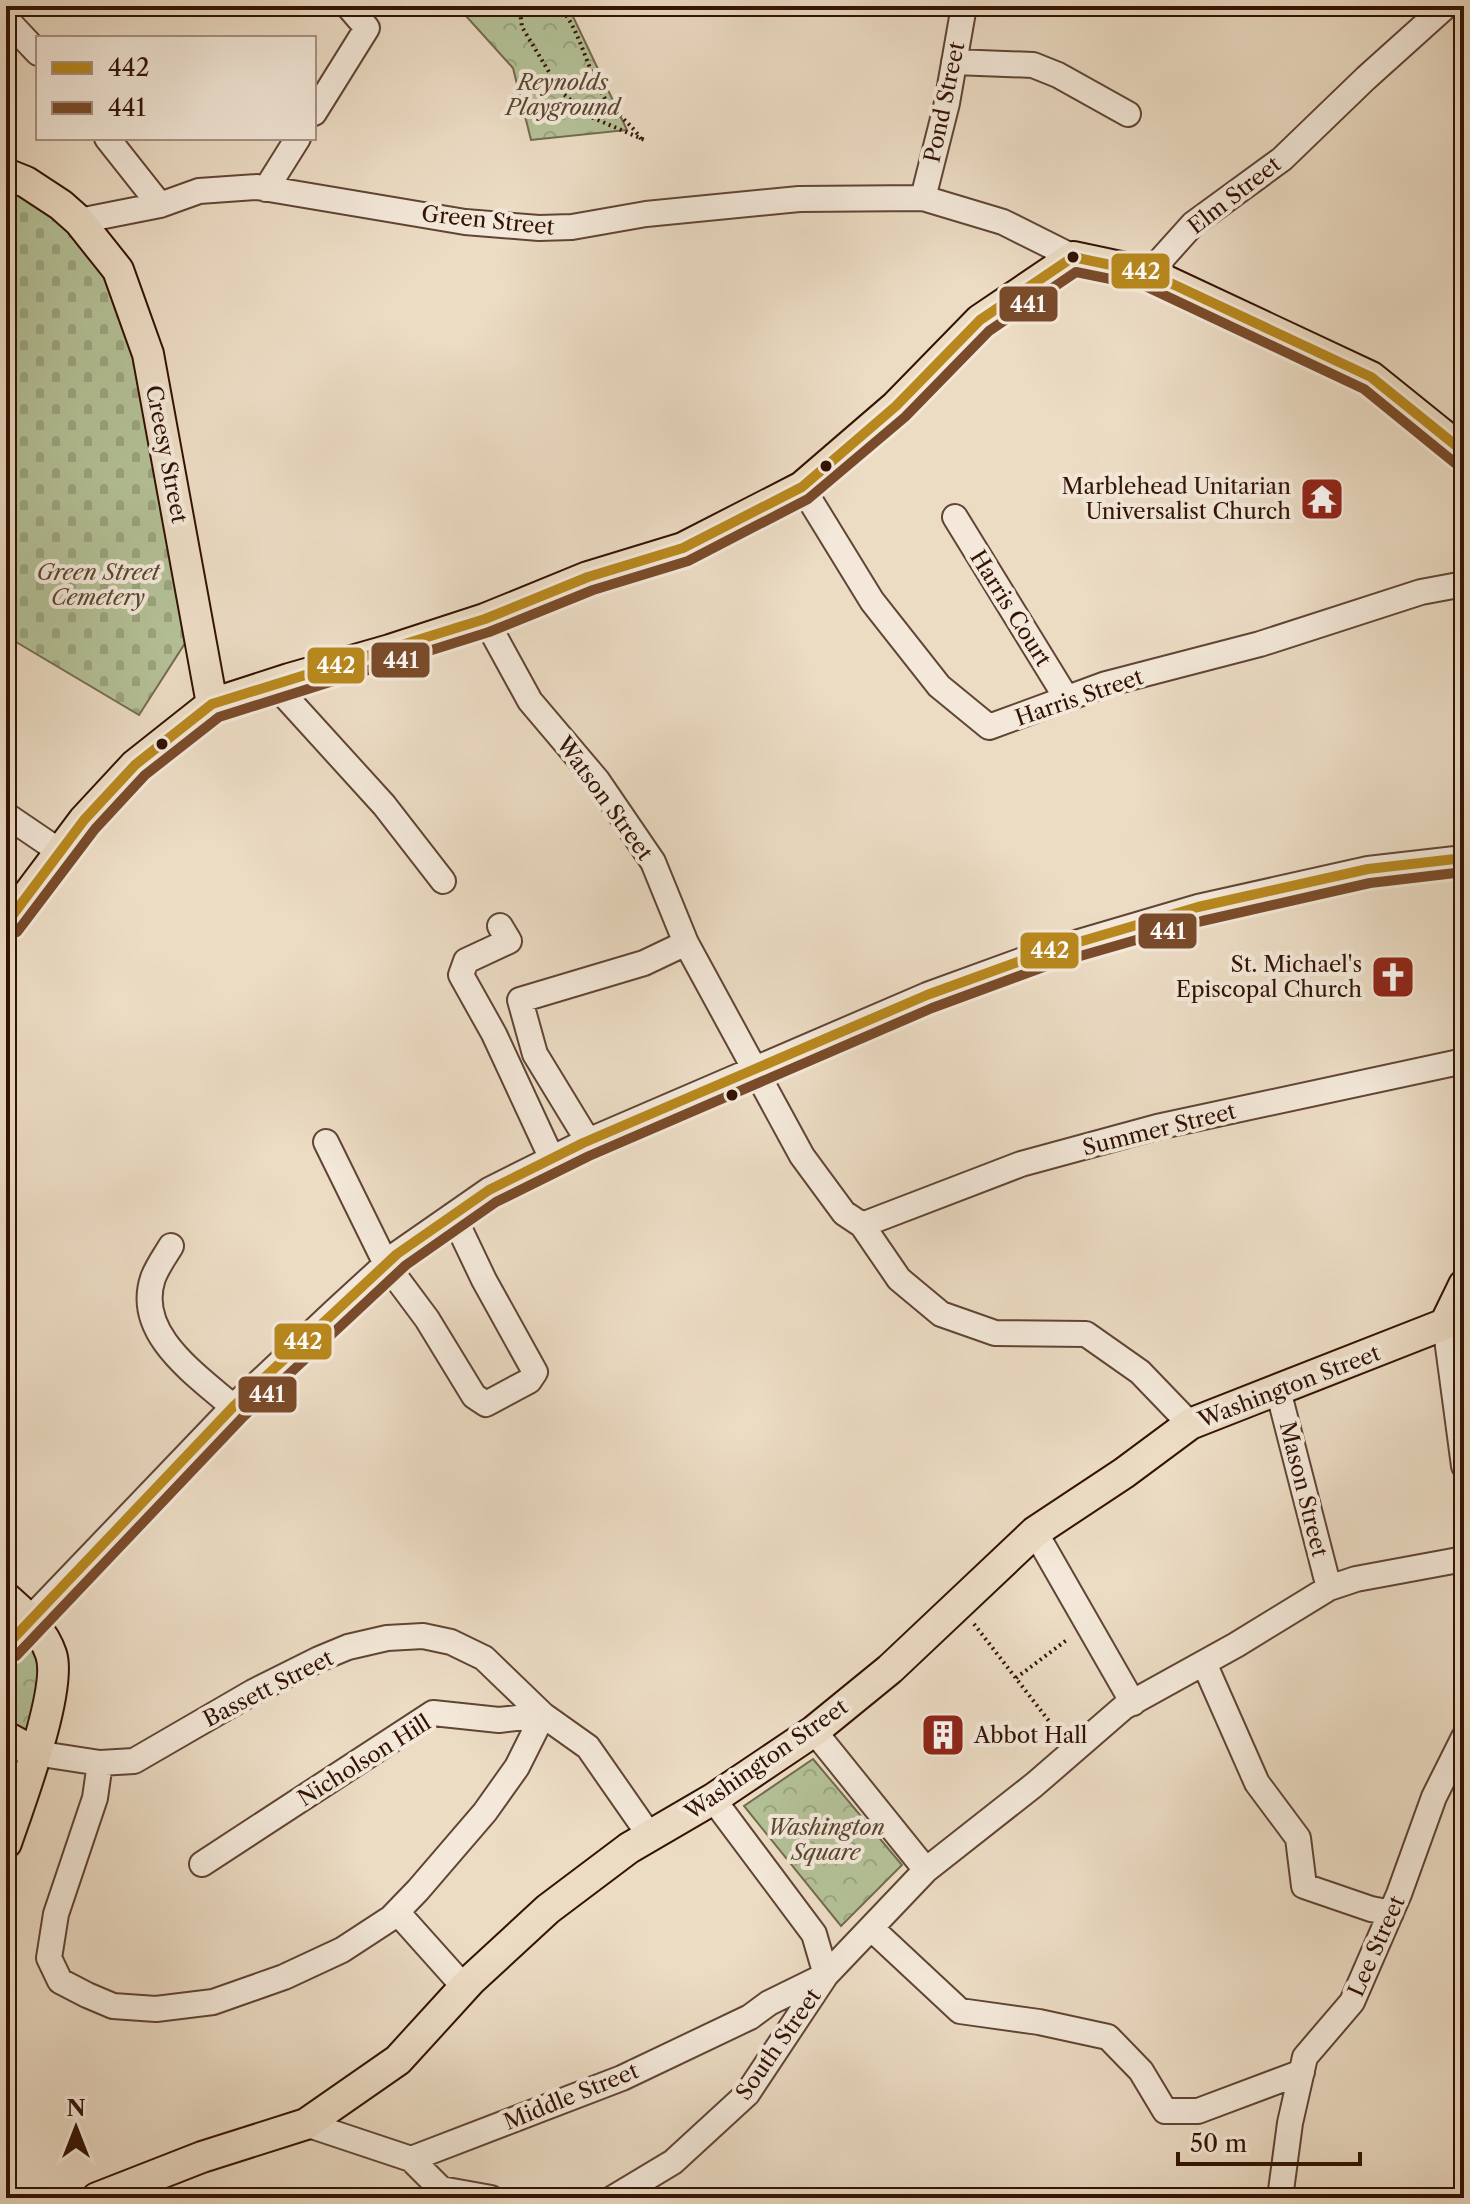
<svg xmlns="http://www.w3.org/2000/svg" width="1470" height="2204" font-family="'Libre Caslon Text',serif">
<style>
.cemetery{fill:url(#cemetery-stones);stroke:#746a4e;stroke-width:2}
.park{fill:url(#park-crowns);stroke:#746a4e;stroke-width:2}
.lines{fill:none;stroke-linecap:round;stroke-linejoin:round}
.minor-casing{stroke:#614434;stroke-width:28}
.major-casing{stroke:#331204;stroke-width:34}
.path{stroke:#331204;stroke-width:4;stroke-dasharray:2 4;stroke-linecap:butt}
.minor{stroke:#f3e8d9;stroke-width:24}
.major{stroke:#ecdcc4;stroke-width:30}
.bus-1-casing{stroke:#f3e8d9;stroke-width:16}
.bus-2-casing{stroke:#f3e8d9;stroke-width:16}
.bus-1{stroke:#b8881e;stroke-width:10}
.bus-2{stroke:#7a4b2a;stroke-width:10}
.bus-dot{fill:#331204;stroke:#f3e8d9;stroke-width:3}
.labels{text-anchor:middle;stroke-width:8;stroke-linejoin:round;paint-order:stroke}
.park-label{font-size:22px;font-style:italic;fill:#5a4730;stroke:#f3e8d9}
.street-label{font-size:22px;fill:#331204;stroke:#f3e8d9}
.poi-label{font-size:22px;fill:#331204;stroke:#f3e8d9;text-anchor:end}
.line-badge{stroke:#f3e8d9;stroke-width:3}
.badge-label{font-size:22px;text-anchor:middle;font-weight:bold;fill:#fff}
</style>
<defs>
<pattern id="cemetery-stones" width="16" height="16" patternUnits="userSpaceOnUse" patternTransform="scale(2)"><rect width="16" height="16" fill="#b4c197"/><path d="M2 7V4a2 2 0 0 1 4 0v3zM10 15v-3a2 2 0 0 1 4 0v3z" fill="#9ba580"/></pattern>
<pattern id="park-crowns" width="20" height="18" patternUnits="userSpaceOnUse" patternTransform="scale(2)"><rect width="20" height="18" fill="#b4c197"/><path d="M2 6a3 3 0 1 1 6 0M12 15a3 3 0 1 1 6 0" fill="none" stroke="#9ba580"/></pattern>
</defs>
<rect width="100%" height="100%" fill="#ecdcc4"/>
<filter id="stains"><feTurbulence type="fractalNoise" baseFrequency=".0025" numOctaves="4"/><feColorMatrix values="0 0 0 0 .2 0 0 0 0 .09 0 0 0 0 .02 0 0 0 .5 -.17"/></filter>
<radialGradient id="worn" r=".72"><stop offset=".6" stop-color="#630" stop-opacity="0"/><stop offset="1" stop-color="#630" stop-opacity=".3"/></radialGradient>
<path class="cemetery" d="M6,179L118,270L198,623L139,715L6,636Z"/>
<path class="park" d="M457,6H568L627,130L531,140L513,68Z
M30,1619L52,1656L6,1843V1646Z
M813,1759L902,1865L841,1926L744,1806Z"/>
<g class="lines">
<g class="minor-casing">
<path id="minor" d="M6,19L38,53
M954,62L1033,65L1058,75L1128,114
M314,113L367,28L348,6
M107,138L160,205
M266,189L298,138
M923,198L947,103L964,6
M79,221L160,205L199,191L257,187L465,222L539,228L572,227L646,214L799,199L923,198L1003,222L1073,257
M1149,273L1193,224L1282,159L1366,78L1446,6
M802,487L872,601L939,686L989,727L1106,684L1260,644L1421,592L1464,584
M955,517L1067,699
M485,619L530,701L597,780L653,862L686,943L802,1156L844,1213L862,1225L899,1279L941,1314L995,1333L1086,1334L1140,1372L1190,1424
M274,684L384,805L443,881
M6,815L59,851
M500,926L509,941L466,961L461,975L494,1034L552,1159
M588,1141L535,1054L520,1000L644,963L686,943
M326,1142L386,1264L427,1319L474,1396L486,1404L529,1381L535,1372L484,1280L453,1215
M862,1225L1021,1164L1157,1127L1464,1061
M171,1246C165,1256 157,1267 153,1278C134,1334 197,1375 233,1407
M1445,1324L1464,1466
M1278,1390L1329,1588
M1035,1532L1133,1703
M30,1619L233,1407L336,1310L397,1254L489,1190L583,1143L927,995L1045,952L1198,907L1368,869L1464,858
M1204,1663L1257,1783L1298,1838L1304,1886L1371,1909L1391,1913
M814,1731L926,1870
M35,1753L100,1763L134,1761L253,1692L319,1659L348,1647L387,1638L423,1636L451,1642L484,1658L543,1715L588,1747L650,1836
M100,1763L95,1798L56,1914L49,1958L60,1981L87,1995L113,2006L156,2009L213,2002L284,1977L342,1950L391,1918L418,1890L485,1812L517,1767L543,1715
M202,1864L433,1713L499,1720L543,1715
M397,1912L465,1988
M871,1928L960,2011L1039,2022L1108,2037L1141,2071L1165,2111H1198L1302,2072
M306,2124L411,2159L622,2078L750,2017L769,2003L826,1975L814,1934L713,1799
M411,2159L441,2189L491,2198
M613,2198L673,2162L747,2094L826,1975L926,1870L1034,1785L1124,1707L1236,1645L1329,1588L1356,1579L1464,1559
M1280,2198L1290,2123L1305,2057L1352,2002L1399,1894L1434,1797L1464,1737"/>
</g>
<g class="major-casing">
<path id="major" d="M6,174L26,182L61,205L79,221L118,270L148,354L212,704
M6,924L84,820L135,765L212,704L289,679L390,650L485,619L588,577L683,548L802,487L896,406L980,320L1073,257L1149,273L1371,377L1464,452
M6,1598C24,1614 43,1630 51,1654C63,1688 19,1805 6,1843
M6,1646L30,1619
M6,1737L35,1753
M97,2198L202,2157L306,2124L398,2060L471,1980L548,1909L629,1848L713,1799L814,1731L890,1669L1035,1532L1124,1473L1190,1424L1445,1324L1464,1285"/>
</g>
<path class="path" d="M523,6L520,12L522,27L561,92L591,117L647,141
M559,6C581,31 586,68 604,97C614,113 631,123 641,139
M974,1624L1059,1734
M1016,1678L1068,1639"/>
<use href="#minor" class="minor"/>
<use href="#major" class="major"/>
<g class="bus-1-casing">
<path id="bus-1" d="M6,924L84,820L135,765L212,704L485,619L588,577L683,548L802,487L896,406L980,320L1073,257L1149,273L1371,377L1464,452
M6,1646L233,1407L397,1254L489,1190L583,1143L927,995L1045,952L1198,907L1368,869L1464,858"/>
</g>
<g class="bus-2-casing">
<path id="bus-2" d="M17,932L95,829L145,775L219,717L489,632L593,590L688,561L808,499L905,417L989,331L1076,272L1145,286L1364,389L1455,463
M16,1656L243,1417L406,1265L496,1202L589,1156L932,1008L1049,965L1202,921L1370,883L1464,872"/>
</g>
<use href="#bus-1" class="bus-1"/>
<use href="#bus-2" class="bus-2"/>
</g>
<defs>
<g id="temple-square" transform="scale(2.3)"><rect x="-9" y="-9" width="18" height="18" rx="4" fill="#8f2418" stroke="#f3e8d9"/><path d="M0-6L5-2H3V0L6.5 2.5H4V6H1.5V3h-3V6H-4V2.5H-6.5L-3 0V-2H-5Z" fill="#fff"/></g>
<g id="church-square" transform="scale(2.3)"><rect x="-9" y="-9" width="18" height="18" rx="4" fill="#8f2418" stroke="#f3e8d9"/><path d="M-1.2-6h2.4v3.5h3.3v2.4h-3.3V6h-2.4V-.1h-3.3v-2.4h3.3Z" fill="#fff"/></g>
<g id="building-square" transform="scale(2.3)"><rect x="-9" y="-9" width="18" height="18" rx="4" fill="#8f2418" stroke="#f3e8d9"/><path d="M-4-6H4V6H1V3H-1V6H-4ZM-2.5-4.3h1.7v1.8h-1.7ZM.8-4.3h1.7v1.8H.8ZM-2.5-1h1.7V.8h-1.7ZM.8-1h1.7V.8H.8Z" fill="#fff"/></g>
</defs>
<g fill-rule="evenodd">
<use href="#temple-square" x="1322" y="499"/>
<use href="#church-square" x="1393" y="977"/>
<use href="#building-square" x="943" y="1735"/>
</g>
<g class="bus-dot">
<circle cx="1073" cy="257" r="7"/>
<circle cx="826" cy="466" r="7"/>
<circle cx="162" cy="744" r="7"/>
<circle cx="732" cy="1095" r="7"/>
</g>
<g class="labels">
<g class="park-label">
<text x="563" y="90">Reynolds<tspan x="563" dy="25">Playground</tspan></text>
<text x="98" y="580">Green Street<tspan x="98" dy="25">Cemetery</tspan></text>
<text x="826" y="1835">Washington<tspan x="826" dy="25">Square</tspan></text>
</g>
<g class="street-label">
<text transform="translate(944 102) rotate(-78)" y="8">Pond Street</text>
<text transform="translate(1234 195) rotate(-38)" y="8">Elm Street</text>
<text transform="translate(488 220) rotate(6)" y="8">Green Street</text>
<text transform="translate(167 454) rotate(79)" y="8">Creesy Street</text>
<text transform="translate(1011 608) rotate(58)" y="8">Harris Court</text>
<text transform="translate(1079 697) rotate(-19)" y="8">Harris Street</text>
<text transform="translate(605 798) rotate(54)" y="8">Watson Street</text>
<text transform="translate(1159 1129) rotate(-14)" y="8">Summer Street</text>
<text transform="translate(1289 1386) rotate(-21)" y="8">Washington Street</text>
<text transform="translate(1304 1489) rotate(76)" y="8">Mason Street</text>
<text transform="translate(268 1688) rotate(-27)" y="8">Bassett Street</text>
<text transform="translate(766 1759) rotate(-35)" y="8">Washington Street</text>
<text transform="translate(364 1760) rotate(-32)" y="8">Nicholson Hill</text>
<text transform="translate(1376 1946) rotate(-66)" y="8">Lee Street</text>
<text transform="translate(778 2044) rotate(-55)" y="8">South Street</text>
<text transform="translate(571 2096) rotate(-22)" y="8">Middle Street</text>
</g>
<g class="poi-label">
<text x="1291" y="494">Marblehead Unitarian<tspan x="1291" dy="25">Universalist Church</tspan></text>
<text x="1362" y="972">St. Michael's<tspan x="1362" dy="25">Episcopal Church</tspan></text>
<text x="974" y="1743" text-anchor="start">Abbot Hall</text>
</g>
</g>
<g class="line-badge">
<rect x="1110" y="252" width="61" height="38" rx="8" fill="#b8881e"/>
<rect x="998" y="285" width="61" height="38" rx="8" fill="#7a4b2a"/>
<rect x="370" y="641" width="61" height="38" rx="8" fill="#7a4b2a"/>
<rect x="306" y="646" width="60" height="39" rx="8" fill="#b8881e"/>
<rect x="1137" y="912" width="61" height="38" rx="8" fill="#7a4b2a"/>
<rect x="1019" y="931" width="61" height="39" rx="8" fill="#b8881e"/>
<rect x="273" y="1322" width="60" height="39" rx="8" fill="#b8881e"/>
<rect x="237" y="1375" width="61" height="39" rx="8" fill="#7a4b2a"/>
</g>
<g class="badge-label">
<text x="1141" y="279">442</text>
<text x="1028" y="312">441</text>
<text x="401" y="668">441</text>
<text x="336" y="673">442</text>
<text x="1168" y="939">441</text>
<text x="1050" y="958">442</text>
<text x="303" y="1349">442</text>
<text x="267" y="1402">441</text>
</g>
<rect width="1470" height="2204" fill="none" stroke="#ecdcc4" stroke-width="32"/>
<rect x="8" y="8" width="1454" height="2188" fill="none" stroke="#331204" stroke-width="4"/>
<rect x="16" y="16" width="1438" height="2172" fill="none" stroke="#331204" stroke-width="2"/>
<rect x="36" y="36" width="280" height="104" fill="#f3e8d9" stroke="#a69284" stroke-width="2"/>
<rect x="52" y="62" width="40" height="12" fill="#b8881e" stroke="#a69284" stroke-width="2"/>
<text x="108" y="76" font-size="24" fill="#331204">442</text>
<rect x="52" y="102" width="40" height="12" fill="#7a4b2a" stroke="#a69284" stroke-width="2"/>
<text x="108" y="116" font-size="24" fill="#331204">441</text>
<g transform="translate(76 2128)" stroke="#f3e8d9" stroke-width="6" paint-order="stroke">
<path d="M0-6L14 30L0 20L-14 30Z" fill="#331204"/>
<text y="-12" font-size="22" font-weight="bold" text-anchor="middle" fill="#331204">N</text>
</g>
<path d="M1178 2152v12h182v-12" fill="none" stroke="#331204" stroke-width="4"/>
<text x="1190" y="2152" font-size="24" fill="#331204" stroke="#f3e8d9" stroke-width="6" paint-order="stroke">50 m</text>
<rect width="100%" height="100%" filter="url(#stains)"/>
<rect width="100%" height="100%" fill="url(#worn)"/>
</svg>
